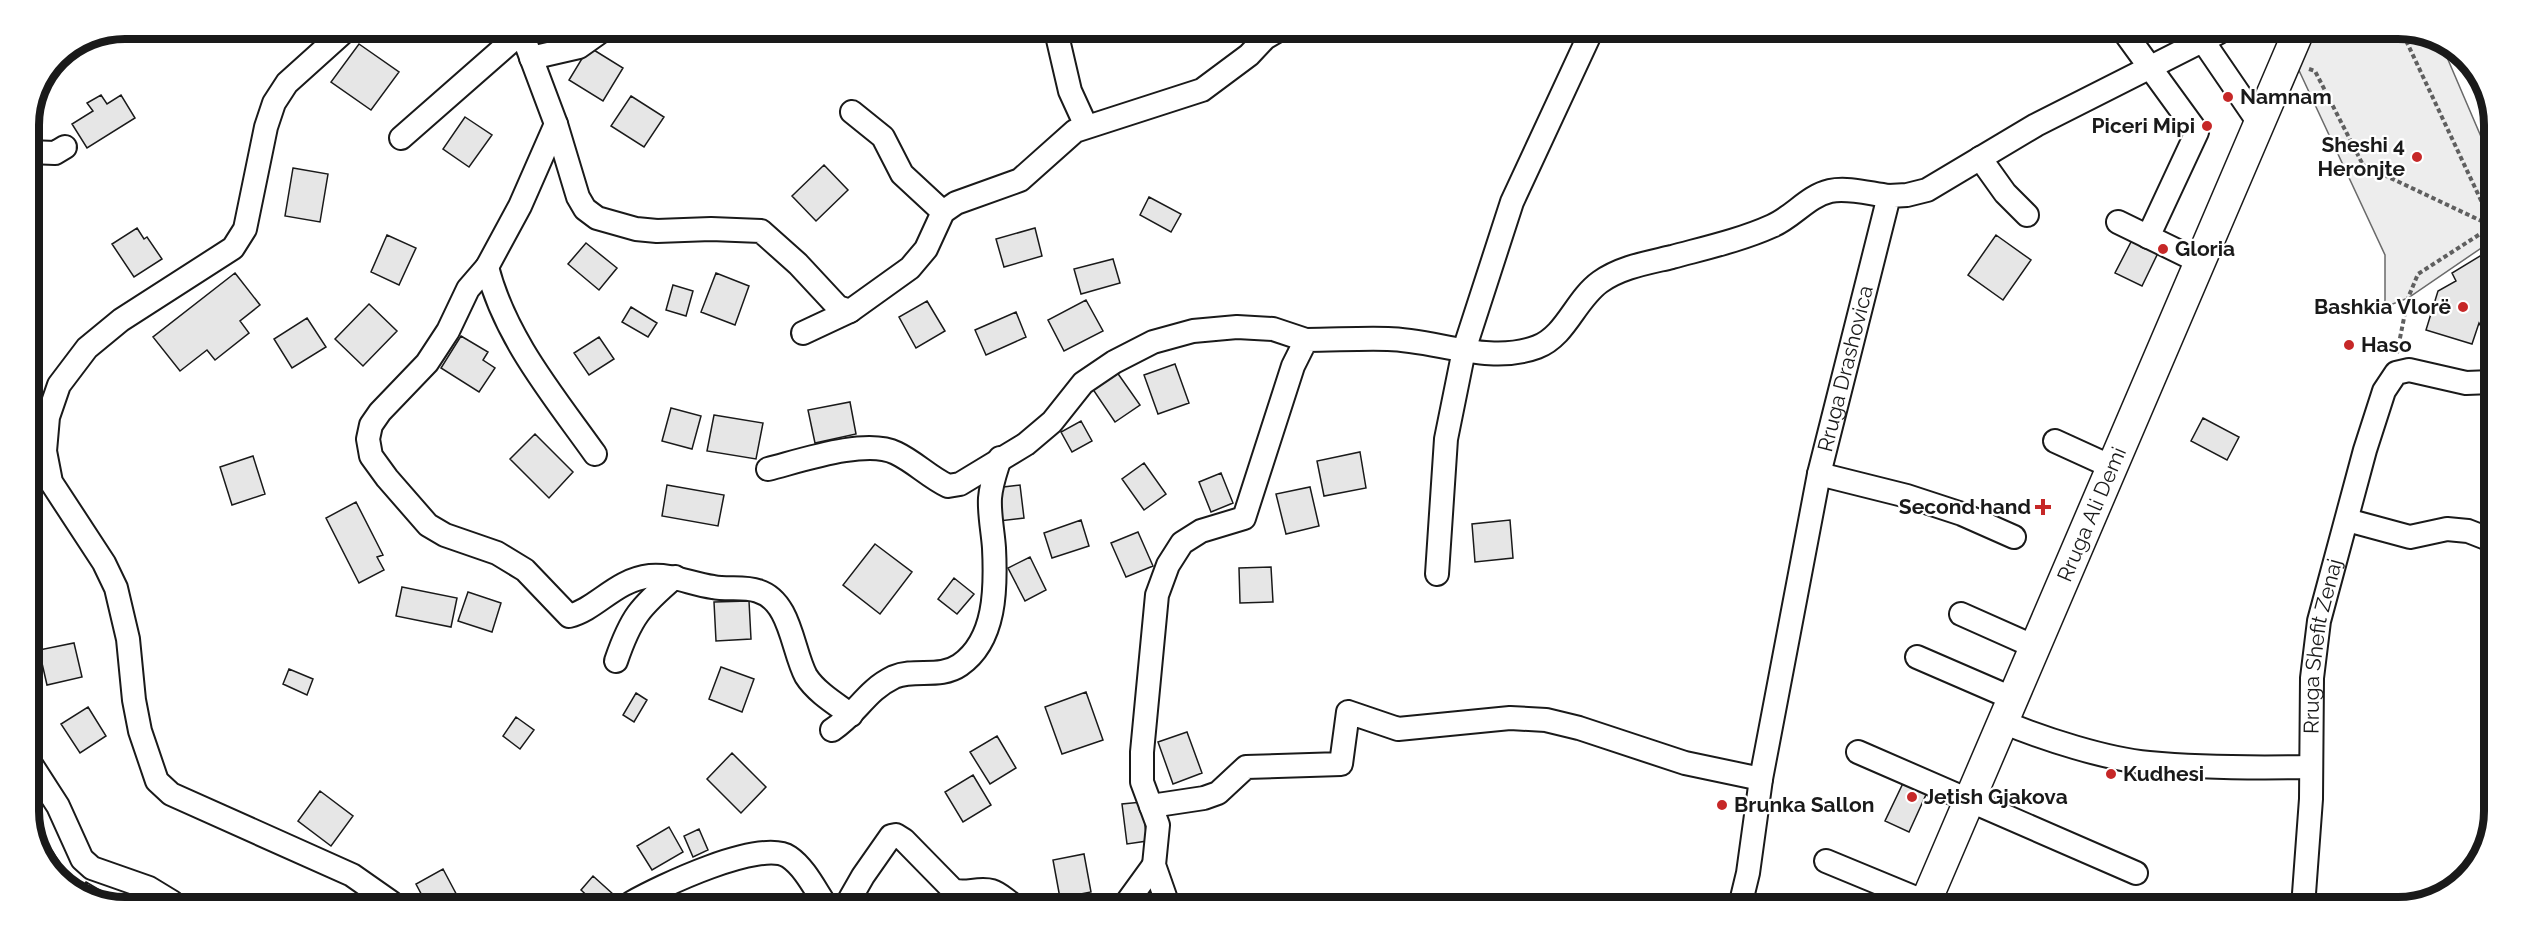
<svg xmlns="http://www.w3.org/2000/svg" width="2523" height="936" font-family="Raleway,sans-serif">
<style>
.built{fill:#ededed;stroke:#6a6a6a;stroke-width:1.5}
.building{fill:#e6e6e6;stroke:#1a1a1a;stroke-width:1.5}
.lines{fill:none;stroke-linecap:round;stroke-linejoin:round}
.minor-casing{stroke:#1a1a1a;stroke-width:26}
.major-casing{stroke:#1a1a1a;stroke-width:33}
.path{stroke:#5f5f5f;stroke-width:4;stroke-dasharray:4.5 3;stroke-linecap:butt}
.minor{stroke:#fff;stroke-width:22}
.major{stroke:#fff;stroke-width:30}
.poi-dot{fill:#c62828;stroke:#fff;stroke-width:2}
.labels{text-anchor:middle;stroke-width:4.5;stroke-linejoin:round;paint-order:stroke}
.poi-label{font-size:21px;font-weight:bold;fill:#1a1a1a;stroke:#fff;text-anchor:start}
.street-label{font-size:21px;fill:#1a1a1a;stroke:#fff}
.rim{fill:none;stroke:#1a1a1a;stroke-width:8}
</style>
<rect width="100%" height="100%" fill="#fff"/>
<path class="built" d="M2309,33L2429,34L2440,41L2494,167L2493,240L2408,298L2385,307V255L2296,64Z"/>
<path class="building" d="M359,44L399,72L371,110L331,82Z
M589,47L623,68L603,101L569,80Z
M2459,55L2474,66L2494,118V138Z
M101,95L107,104L121,95L135,118L87,148L72,124L93,111L87,103Z
M631,96L664,117L644,147L611,126Z
M465,117L492,135L469,167L443,149Z
M824,165L848,190L816,221L792,196Z
M293,168L328,174L320,222L285,216Z
M1149,197L1181,214L1171,232L1140,215Z
M137,228L144,239L147,237L162,259L134,277L112,244Z
M1035,228L1042,256L1004,267L996,239Z
M387,235L416,248L399,285L371,272Z
M1996,235L2031,260L2003,300L1968,275Z
M2132,240L2158,253L2142,286L2115,273Z
M586,243L617,268L599,290L568,264Z
M2485,253L2489,260L2493,257V327L2484,332L2479,323L2472,344L2426,330L2438,291L2456,281L2452,273Z
M1113,259L1120,283L1081,294L1074,269Z
M235,273L260,305L240,321L249,333L215,360L207,350L180,371L153,337Z
M716,273L749,286L735,325L701,312Z
M673,285L693,291L686,316L666,310Z
M1086,300L1103,331L1064,351L1048,320Z
M927,301L945,331L916,348L899,317Z
M369,304L397,331L363,366L335,339Z
M631,307L657,323L648,337L622,322Z
M1016,312L1026,337L986,355L975,330Z
M307,318L326,347L292,368L274,339Z
M461,336L488,352L483,360L495,368L479,392L441,368Z
M599,337L614,359L589,375L574,353Z
M1175,364L1189,403L1158,414L1144,375Z
M1114,368L1140,405L1115,422L1090,385Z
M850,402L856,434L815,443L808,410Z
M671,408L701,416L692,449L662,441Z
M714,415L763,423L756,459L707,451Z
M2203,418L2239,437L2227,460L2191,441Z
M1081,421L1092,441L1072,452L1061,432Z
M535,434L573,472L549,498L510,459Z
M1360,452L1366,488L1324,496L1317,461Z
M253,456L265,494L232,505L220,467Z
M1144,463L1166,494L1144,510L1122,479Z
M1221,473L1233,503L1211,512L1199,482Z
M667,485L724,495L718,526L662,516Z
M1020,485L1024,518L999,521L995,488Z
M1310,487L1319,526L1286,534L1276,494Z
M356,502L383,555L377,557L384,570L359,583L326,518Z
M1081,520L1089,546L1052,558L1044,533Z
M1510,520L1513,558L1475,562L1472,524Z
M1138,532L1153,566L1126,577L1111,543Z
M875,544L912,572L880,614L843,585Z
M1030,557L1046,590L1025,601L1008,568Z
M1271,567L1273,602L1240,603L1239,568Z
M954,578L974,594L957,614L938,599Z
M402,587L457,598L451,627L396,616Z
M468,592L501,603L492,632L458,621Z
M749,601L751,639L716,641L714,602Z
M74,643L82,677L47,685L39,650Z
M721,667L754,679L742,712L709,699Z
M289,669L313,679L307,695L283,684Z
M1086,692L1103,740L1062,754L1045,707Z
M636,693L647,700L634,722L623,715Z
M88,707L106,736L80,753L61,724Z
M516,717L534,730L520,749L503,736Z
M1187,732L1202,773L1173,784L1158,742Z
M997,736L1016,768L990,784L970,752Z
M732,753L766,787L741,813L707,779Z
M973,775L991,805L963,822L945,792Z
M1906,777L1929,788L1909,832L1885,821Z
M320,791L353,816L331,846L298,821Z
M1142,802L1147,841L1127,844L1122,804Z
M669,827L683,852L652,870L637,846Z
M38,829L60,863L49,870L34,832Z
M699,829L708,850L693,857L684,836Z
M1084,854L1091,892L1060,898L1053,860Z
M443,869L461,903H426L416,884Z
M593,876L614,895L605,903H595L581,890Z
M86,882L120,902H94L80,892Z"/>
<g class="lines">
<g class="minor-casing">
<g id="minor">
<path d="M347,29L287,83L274,103L266,127L245,229L233,248L121,320L87,348L59,385L48,417L45,451L51,482L104,563L116,588L128,639L134,700L140,731L157,781L171,794L352,875L392,903"/>
<path d="M523,29L526,44L556,124L578,197L585,209L597,218L636,229L657,231L711,229L761,231L798,264L838,307L850,311L910,268L926,249L943,212L956,203L1020,180L1075,131L1202,90L1249,55L1265,38L1277,31"/>
<path d="M1056,31L1070,91L1086,126"/>
<path d="M2125,33L2197,132L2148,237"/>
<path d="M2203,41L2259,123"/>
<path d="M531,58L579,47L603,30"/>
<path d="M852,112L883,137L902,174L943,212"/>
<path d="M556,124L520,206L487,267L468,289L448,331L427,363L380,412L371,425L368,439L371,456L387,478L428,525L445,535L497,553L525,570L569,616C597,609 615,580 650,576C672,574 691,584 713,587C727,590 744,586 758,591C791,601 792,650 806,676C816,692 836,704 851,715"/>
<path d="M401,138L523,31"/>
<path d="M29,152L55,153L65,147"/>
<path d="M1980,158L2005,193L2027,215"/>
<path d="M2118,222L2200,262"/>
<path d="M487,267C505,338 553,395 595,454"/>
<path d="M803,333L850,311"/>
<path d="M2055,441L2112,467"/>
<path d="M768,469C800,461 866,438 896,453C915,462 929,477 948,486L960,484L1026,444L1052,422L1083,383L1114,362L1153,342L1193,331L1237,327L1273,329L1306,340"/>
<path d="M1819,474L1907,496L1962,514L2014,537"/>
<path d="M2347,520L2410,537L2447,529L2468,531L2491,540"/>
<path d="M1437,574L1446,439L1464,350L1512,202L1591,32"/>
<path d="M1961,614L2035,647"/>
<path d="M1917,657L2014,699"/>
<path d="M616,661C631,617 640,607 675,577"/>
<path d="M2003,722C2044,739 2106,759 2149,763C2202,768 2256,768 2310,767"/>
<path d="M832,730C858,713 865,691 894,677C915,668 940,679 960,665C996,640 996,588 994,548C993,532 989,514 990,498C991,484 996,471 1000,458"/>
<path d="M1858,752L2136,873"/>
<path d="M29,761L58,806L82,859L92,868L149,888L172,902"/>
<path d="M1151,806L1204,798L1218,793L1246,767L1341,764L1348,712L1398,729L1510,718L1546,720L1579,728L1685,763L1761,779"/>
<path d="M1826,861L1935,906"/>
<path d="M631,903C659,887 761,838 789,857C804,867 815,889 825,904"/>
<path d="M847,904L863,876L891,836L896,835L904,840L953,890C965,895 978,887 992,891C999,893 1006,900 1012,904"/>
<path d="M1125,905L1154,865"/>
<path d="M1168,905L1154,865L1158,825L1142,782V752L1157,595L1168,565L1182,543L1201,531L1244,518L1293,366L1306,340C1334,340 1361,338 1388,339C1437,340 1489,365 1537,347C1566,336 1575,300 1600,282C1621,267 1647,263 1672,257C1705,248 1741,240 1772,226C1793,217 1808,196 1830,191C1848,187 1871,194 1889,196"/>
<path id="s1" d="M1740,906L1748,873L1761,779L1819,474L1889,196L1907,195L1927,190L2036,125L2218,33"/>
<path id="s2" d="M2303,907L2311,799L2312,678L2319,621L2365,450L2384,391L2396,373L2409,370L2466,383L2492,382"/>
</g>
</g>
<g class="major-casing">
<g id="major">
<path id="s3" d="M1924,906L2298,33"/>
</g>
</g>
<path class="path" d="M2403,34L2493,226
M2309,69L2315,71L2363,165L2492,226
M2397,353L2408,298L2418,274L2494,225"/>
<use href="#minor" class="minor"/>
<use href="#major" class="major"/>
</g>
<g class="poi-dot">
<circle cx="2228" cy="97" r="6"/>
<circle cx="2207" cy="126" r="6"/>
<circle cx="2417" cy="157" r="6"/>
<circle cx="2163" cy="249" r="6"/>
<circle cx="2463" cy="307" r="6"/>
<circle cx="2349" cy="345" r="6"/>
<path d="M2040 498h6v6h6v6h-6v6h-6v-6h-6v-6h6z"/>
<circle cx="2111" cy="774" r="6"/>
<circle cx="1912" cy="797" r="6"/>
<circle cx="1722" cy="805" r="6"/>
</g>
<g class="labels">
<g class="poi-label">
<text x="2240" y="104">Namnam</text>
<text x="2195" y="133" text-anchor="end">Piceri Mipi</text>
<text x="2405" y="152" text-anchor="end">Sheshi 4<tspan x="2405" dy="24">Heronjte</tspan></text>
<text x="2175" y="256">Gloria</text>
<text x="2451" y="314" text-anchor="end">Bashkia Vlorë</text>
<text x="2361" y="352">Haso</text>
<text x="2031" y="514" text-anchor="end">Second hand</text>
<text x="2123" y="781">Kudhesi</text>
<text x="1924" y="804">Jetish Gjakova</text>
<text x="1734" y="812">Brunka Sallon</text>
</g>
<g class="street-label">
<text dy="7" stroke="none"><textPath href="#s1" startOffset="548">Rruga Drashovica</textPath></text>
<text dy="7" stroke="none"><textPath href="#s3" startOffset="426">Rruga Ali Demi</textPath></text>
<text dy="7" stroke="none"><textPath href="#s2" startOffset="262">Rruga Shefit Zenaj</textPath></text>
</g>
</g>
<path d="M0 0H2523V936H0ZM125 39H2398A86 86 0 0 1 2484 125V811A86 86 0 0 1 2398 897H125A86 86 0 0 1 39 811V125A86 86 0 0 1 125 39Z" fill="#fff" fill-rule="evenodd"/>
<path class="rim" d="M125 39H2398A86 86 0 0 1 2484 125V811A86 86 0 0 1 2398 897H125A86 86 0 0 1 39 811V125A86 86 0 0 1 125 39Z"/>
</svg>
